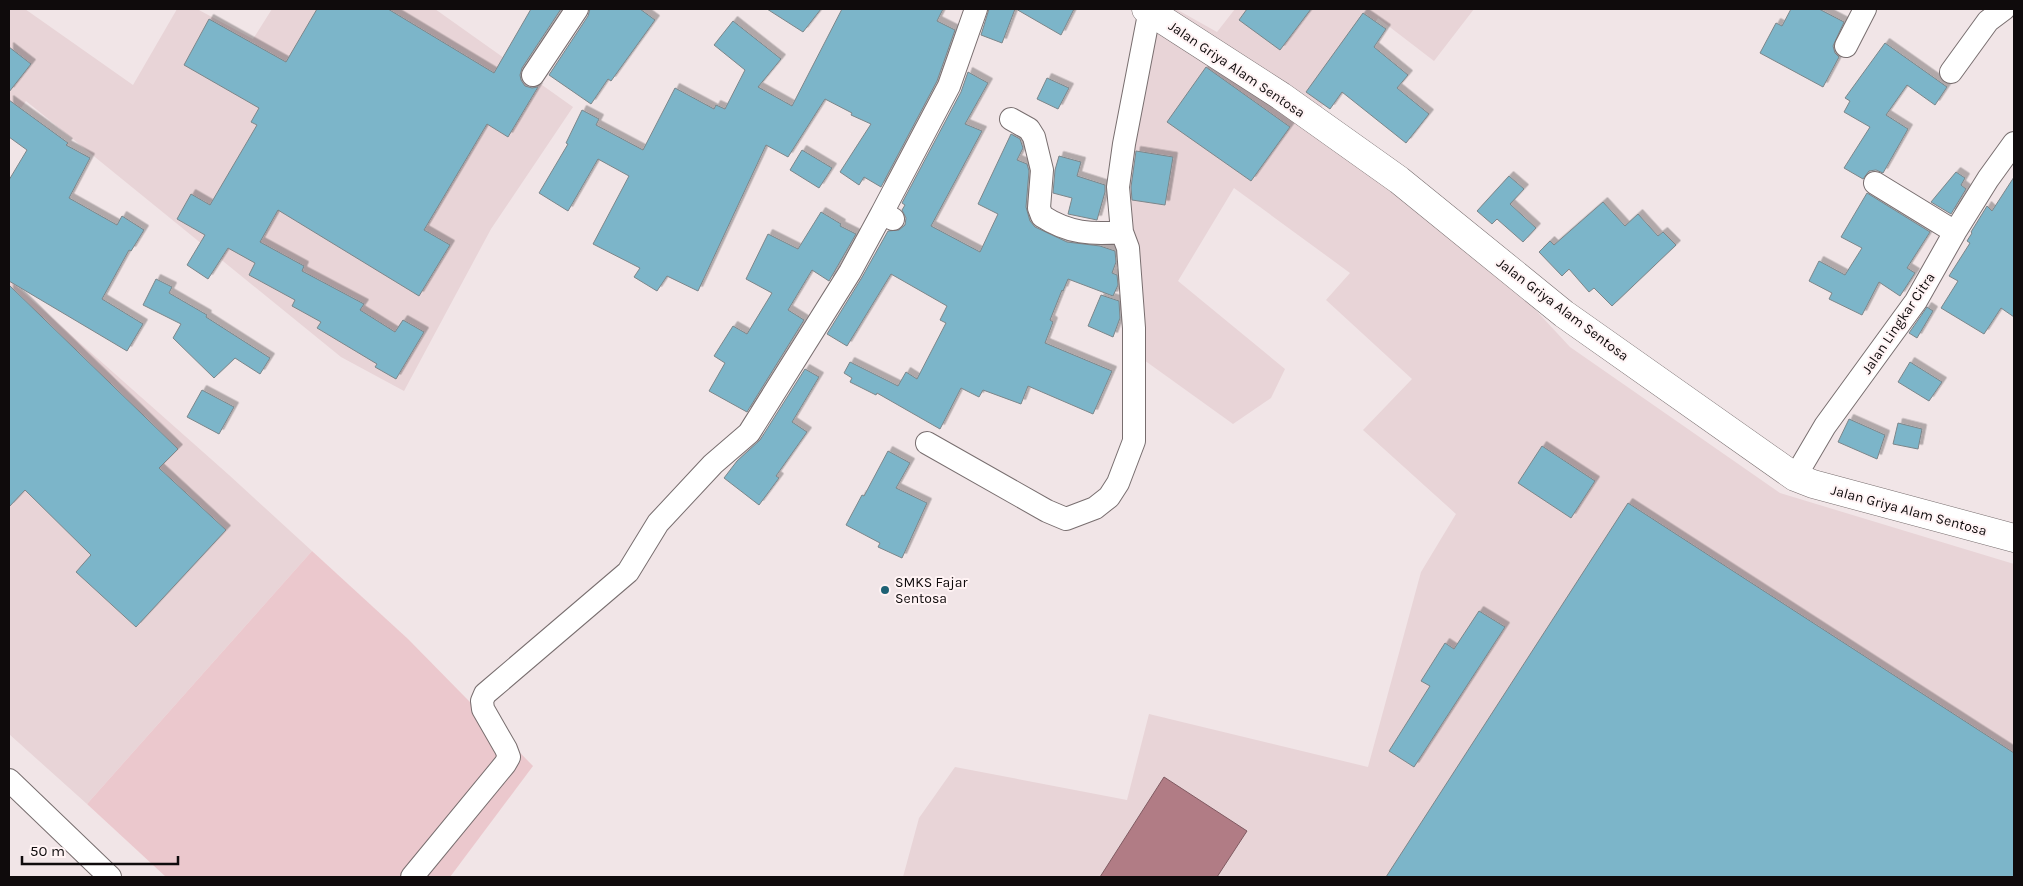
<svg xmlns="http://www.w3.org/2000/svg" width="2023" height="886" font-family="Karla,sans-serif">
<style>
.built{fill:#e8d4d7}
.green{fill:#ebc8cd}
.water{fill:#b17c85;stroke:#805a61}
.building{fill:#7bb5c9;stroke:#7c868a;filter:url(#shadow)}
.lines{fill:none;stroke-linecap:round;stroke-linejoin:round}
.minor-casing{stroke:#786e6f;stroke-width:24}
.tertiary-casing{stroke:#786e6f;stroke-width:29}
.minor{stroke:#fff;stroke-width:22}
.tertiary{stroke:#fff;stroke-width:28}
.poi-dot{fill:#1e6174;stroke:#fff3f4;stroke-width:2}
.labels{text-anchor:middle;stroke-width:4;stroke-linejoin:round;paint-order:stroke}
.street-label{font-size:14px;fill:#0f0b0c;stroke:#fff3f4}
.poi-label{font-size:14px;fill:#0f0b0c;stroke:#fff3f4;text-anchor:start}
</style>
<defs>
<filter id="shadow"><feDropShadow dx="4.5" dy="-4.5" stdDeviation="0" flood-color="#0004"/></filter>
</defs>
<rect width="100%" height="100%" fill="#f1e5e7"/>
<path class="built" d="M9,9H25L133,85L177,9H197L253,39L272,9H435L573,107L491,229L404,391L341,357L26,101L9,125Z
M1141,9H1176L1217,32L1235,9H1474L1434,61L1378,18L1310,126L1518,291L1570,347L1780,493L2014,564V877H903L919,818L955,767L1127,800L1149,714L1368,767L1421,572L1456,514L1363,430L1412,379L1326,300L1350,273L1234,188L1178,281L1285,369L1271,398L1233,424L1144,360L1111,185Z
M9,280L229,475L312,551L87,804L9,734Z"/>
<path class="green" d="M312,551L408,639L533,766L450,877H166L87,804Z"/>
<path class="water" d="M1164,777L1247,831L1217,877H1100Z"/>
<path class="building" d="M317,9H388L494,73L531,9H561L522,68L520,75L521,80L525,86L532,88L538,87L508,137L487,124L424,230L450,245L419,296L278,210L260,242L304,266L302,271L364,304L360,310L395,332L403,320L424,332L396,379L375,367L377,364L317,328L321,322L292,306L295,300L249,275L255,263L228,248L208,279L187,265L205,235L177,219L191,194L210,205L257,125L251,122L259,108L184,65L209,19L286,62Z
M590,9H640L655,20L611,81L608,79L591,104L549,75L588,16Z
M767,9H821L803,32Z
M842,9H943L937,21L955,30L937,81L881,187L864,177L859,185L840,172L871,124L851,115L852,113L825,99L788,157L766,145L698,291L667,276L657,291L634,277L640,268L593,244L629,176L598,159L568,211L539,193L568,144L566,143L582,110L599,119L596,125L643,150L675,88L714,109L716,105L725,109L745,70L714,45L733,21L781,59L758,87L792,106Z
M989,9H1015L1002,43L981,35Z
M1016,9H1074L1061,35Z
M1247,9H1311L1280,50L1239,20Z
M1791,9H1819L1844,22L1833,46L1835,53L1839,57L1823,87L1760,53L1776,23L1782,26Z
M1363,13L1386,29L1374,47L1408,75L1397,88L1429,114L1406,143L1342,92L1330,109L1306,92Z
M1885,43L1947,87L1935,105L1907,85L1886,115L1908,129L1883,173L1876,170L1869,171L1863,179L1844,168L1870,127L1844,112L1850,101L1845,98Z
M9,47L31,64L9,92Z
M1206,67L1290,127L1251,181L1167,122Z
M968,72L988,83L965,124L982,131L931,226L980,252L998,214L978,204L1011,134L1020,139L1023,148L1017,160L1027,164L1029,171L1026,207L1030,221L1035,227L1067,242L1100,246L1115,251L1116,262L1112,273L1117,275L1118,285L1113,296L1068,279L1063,291L1062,290L1050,320L1053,322L1045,343L1112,371L1093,414L1028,386L1021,404L983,390L979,397L961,388L940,429L877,393L876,395L850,382L852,378L844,373L850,362L898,386L906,372L917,379L946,323L940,320L947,306L891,274L847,346L827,334L861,279L888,231L899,230L905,225L906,218L902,210L905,205L902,203L961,92Z
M1047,78L1069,88L1058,109L1037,99Z
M9,100L68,143L66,145L90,158L69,198L117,225L122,216L144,230L131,251L129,250L102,299L143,324L127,351L9,281V180L27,150L9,137Z
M802,150L832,168L819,188L790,170Z
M1136,151L1173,157L1165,205L1132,200L1131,187Z
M1059,156L1081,162L1077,176L1105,185V192L1097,220L1068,214L1072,198L1053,193L1055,170Z
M1956,172L1965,178L1961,185L1966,189L1951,214L1931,202Z
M1509,176L1524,189L1510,204L1536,228L1523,242L1497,219L1492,224L1477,211Z
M2014,177V317L2001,308L1984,334L1941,308L1958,281L1949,276L1970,243L1967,241L1972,233L1971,232L1987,206L1992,211Z
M1867,193L1930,232L1907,268L1915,273L1900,296L1879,282L1862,315L1829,299L1832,293L1809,281L1819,261L1845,275L1862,248L1841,237Z
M1603,202L1625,226L1638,214L1658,236L1663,232L1676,245L1612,306L1594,288L1589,292L1569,269L1562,276L1539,252L1550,241L1554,245Z
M821,212L841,224L840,226L856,234L829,281L812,270L788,310L804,320L747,412L709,391L725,363L714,356L733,326L747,334L772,293L746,279L768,234L798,249Z
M156,279L172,287L169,293L207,315L206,317L270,358L260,374L235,358L214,378L173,338L181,324L143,305Z
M9,285L178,449L159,468L226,530L136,627L76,572L91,555L25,490L9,507Z
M1101,295L1119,301L1120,318L1113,337L1088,326Z
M1927,307L1933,311L1917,338L1909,333Z
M1910,362L1942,382L1929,401L1898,382Z
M805,369L819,377L792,422L807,432L776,476L779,478L759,505L724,478L737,461L760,440Z
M202,390L234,407L219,434L187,417Z
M1849,419L1885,435L1877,459L1838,442Z
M1898,423L1922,429L1918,449L1893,444Z
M1542,446L1595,481L1571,518L1518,483Z
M888,451L910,463L896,488L927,503L902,558L878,547L880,543L846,525L862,495L864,496Z
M1628,503L2014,753V877H1386Z
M1479,611L1505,627L1414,767L1389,751L1430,686L1421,681L1445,643L1454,649Z"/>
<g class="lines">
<g class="minor-casing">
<path id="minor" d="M1846,46L1865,9
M1951,72L1988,21L2004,9
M533,75L577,9
M1011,119L1029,129L1034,137L1042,170L1039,208L1042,216C1068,233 1092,235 1122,232
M1875,183L1955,232
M882,213L949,86L976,9
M927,443L1047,511L1066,519L1095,508L1109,497L1118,483L1134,441V328L1128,248L1122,232L1118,187L1124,144L1150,9
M1795,477L1825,426L1916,301L1955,232L1988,179L2014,143
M9,780L110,877
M412,877L505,764L509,757L506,749L483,709L482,701L485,694L628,572L658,523L713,464L749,433L850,272L882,213L893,219"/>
</g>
<g class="tertiary-casing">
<path id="tertiary" d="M1146,9L1281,96L1399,180L1564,314L1795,477L1813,484L2014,538"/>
</g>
<use href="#minor" class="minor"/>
<use href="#tertiary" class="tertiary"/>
</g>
<circle class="poi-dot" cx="885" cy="590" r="5"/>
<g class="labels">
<g class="street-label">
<text transform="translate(1237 69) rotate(34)" y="5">Jalan Griya Alam Sentosa</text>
<text transform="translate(1563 309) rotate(37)" y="5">Jalan Griya Alam Sentosa</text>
<text transform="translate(1898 323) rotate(-56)" y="5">Jalan Lingkar Citra</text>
<text transform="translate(1909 510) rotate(15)" y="5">Jalan Griya Alam Sentosa</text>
</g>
<g class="poi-label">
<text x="895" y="587">SMKS Fajar<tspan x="895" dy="16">Sentosa</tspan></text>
</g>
</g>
<rect width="2023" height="886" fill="none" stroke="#0f0b0c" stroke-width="20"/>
<path d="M22 856v8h156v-8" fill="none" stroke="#0f0b0c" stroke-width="2.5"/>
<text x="30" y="856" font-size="15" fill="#0f0b0c" stroke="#fff3f4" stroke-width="4" paint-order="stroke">50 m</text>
</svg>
